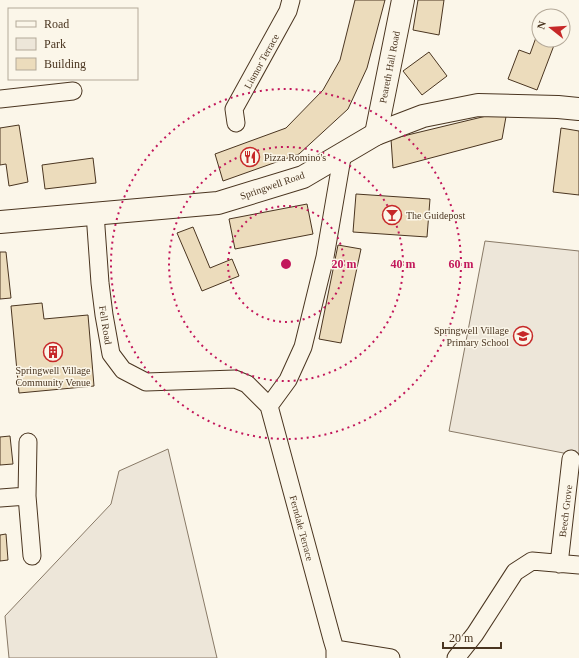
<svg xmlns="http://www.w3.org/2000/svg" width="579" height="658" font-family="'Times New Roman',serif">
<style>
.green{fill:#ede6d9;stroke:#887966}
.building{fill:#ecdcbc;stroke:#4a3520}
.lines{fill:none;stroke-linecap:round;stroke-linejoin:round}
.minor-casing{stroke:#4a3520;stroke-width:19}
.tertiary-casing{stroke:#4a3520;stroke-width:24}
.secondary-casing{stroke:#4a3520;stroke-width:24}
.minor{stroke:#fbf6e9;stroke-width:17}
.tertiary{stroke:#fbf6e9;stroke-width:22}
.secondary{stroke:#fbf6e9;stroke-width:22}
.ring{fill:none;stroke:#c2185b;stroke-width:2;stroke-dasharray:2 4}
.labels{text-anchor:middle;stroke-width:3;stroke-linejoin:round;paint-order:stroke}
.street-label{font-size:10px;fill:#4a3520;stroke:#fbf6e9}
.poi-label{font-size:10px;fill:#4a3520;stroke:#fbf6e9;text-anchor:start}
.centre{fill:#c2185b;stroke:#fbf6e9;stroke-width:2}
.ring-label{font-size:12px;text-anchor:middle;font-weight:bold;fill:#c2185b;stroke:#fbf6e9;stroke-width:3;stroke-linejoin:round;paint-order:stroke}
</style>
<rect width="100%" height="100%" fill="#fbf6e9"/>
<path class="green" d="M485,241L579,251V456L449,431Z
M168,449L217,658H9L5,616L111,504L119,471Z"/>
<path class="building" d="M355,0H385L367,68L348,109L299,154L223,181L215,154L286,128L323,90L340,60Z
M418,0H444L439,35L413,30Z
M538,32L539,40H556L537,90L508,79L519,50L530,54Z
M429,52L447,76L422,95L403,71Z
M507,111L502,139L393,168L391,139Z
M19,125L28,182L9,186L6,164L0,165V128Z
M561,128L579,131V195L553,192Z
M93,158L96,183L45,189L42,165Z
M356,194L430,199L427,237L353,232Z
M307,204L313,234L235,249L229,219Z
M193,227L210,268L232,259L239,276L202,291L177,233Z
M338,245L361,249L341,343L319,339Z
M0,252H6L11,298L0,299Z
M42,303L44,319L88,315L94,386L19,393L11,306Z
M10,436L13,464L0,465V437Z
M6,534L8,560L0,561V535Z"/>
<g class="lines">
<g class="minor-casing">
<path id="minor" d="M0,99L73,91
M236,123L234,109L288,11L291,0
M95,213L100,283L104,315L111,354L123,370L146,382L235,379L247,384L269,406L332,639L335,649V658
M269,406L288,380L303,347L325,257L343,152
M27,496L32,556
M0,498L27,496L28,442
M559,564L571,459
M335,649L391,658
M456,658L475,634L515,572L532,561L579,565"/>
</g>
<g class="tertiary-casing">
<path id="tertiary" d="M376,134L403,0"/>
</g>
<g class="secondary-casing">
<path id="secondary" d="M0,222L218,203L303,177L376,134L423,116L478,105L558,107L579,109"/>
</g>
<use href="#minor" class="minor"/>
<use href="#tertiary" class="tertiary"/>
<use href="#secondary" class="secondary"/>
</g>
<g class="ring">
<circle cx="286" cy="264" r="58"/>
<circle cx="286" cy="264" r="117"/>
<circle cx="286" cy="264" r="175"/>
</g>
<defs>
<g id="restaurant-ring" transform="scale(1)"><circle r="9.5" fill="#fbf6e9" stroke="#c62828" stroke-width="1.5"/><path d="M-5-6h1v4h1v-4h1v4h1v-4h1v5L-1.5 .5V6h-2V.5L-5-1ZM5-6V6H3V1.5H1.5Q1.5-4 5-6Z" fill="#c62828"/></g>
<g id="bar-ring" transform="scale(1)"><circle r="9.5" fill="#fbf6e9" stroke="#c62828" stroke-width="1.5"/><path d="M-6-5H6L.8 .8V4.5H3.5V6h-7V4.5H-.8V.8Z" fill="#c62828"/></g>
<g id="school-ring" transform="scale(1)"><circle r="9.5" fill="#fbf6e9" stroke="#c62828" stroke-width="1.5"/><path d="M0-5L7-2L0 1L-7-2ZM-4 1L0 2.5L4 1V4Q0 6-4 4Z" fill="#c62828"/></g>
<g id="building-ring" transform="scale(1)"><circle r="9.5" fill="#fbf6e9" stroke="#c62828" stroke-width="1.5"/><path d="M-4-6H4V6H1V3H-1V6H-4ZM-2.5-4.3h1.7v1.8h-1.7ZM.8-4.3h1.7v1.8H.8ZM-2.5-1h1.7V.8h-1.7ZM.8-1h1.7V.8H.8Z" fill="#c62828"/></g>
</defs>
<g fill-rule="evenodd">
<use href="#restaurant-ring" x="250" y="157"/>
<use href="#bar-ring" x="392" y="215"/>
<use href="#school-ring" x="523" y="336"/>
<use href="#building-ring" x="53" y="352"/>
</g>
<g class="labels">
<g class="street-label">
<text transform="translate(261 61) rotate(-61)" y="4">Lismor Terrace</text>
<text transform="translate(389 67) rotate(-79)" y="4">Peareth Hall Road</text>
<text transform="translate(272 185) rotate(-19)" y="4">Springwell Road</text>
<text transform="translate(106 325) rotate(81)" y="4">Fell Road</text>
<text transform="translate(565 511) rotate(-83)" y="4">Beech Grove</text>
<text transform="translate(302 528) rotate(75)" y="4">Ferndale Terrace</text>
</g>
<g class="poi-label">
<text x="264" y="161">Pizza Romino's</text>
<text x="406" y="219">The Guidepost</text>
<text x="509" y="334" text-anchor="end">Springwell Village<tspan x="509" dy="12">Primary School</tspan></text>
<text x="53" y="374" text-anchor="middle">Springwell Village<tspan x="53" dy="12">Community Venue</tspan></text>
</g>
</g>
<circle cx="286" cy="264" r="6" class="centre"/>
<g class="ring-label">
<text x="344" y="268">20 m</text>
<text x="403" y="268">40 m</text>
<text x="461" y="268">60 m</text>
</g>
<rect x="8" y="8" width="130" height="72" fill="#fbf6e9" stroke="#b4a999"/>
<rect x="16" y="21" width="20" height="6" fill="#fbf6e9" stroke="#b4a999"/>
<text x="44" y="28" font-size="12" fill="#4a3520">Road</text>
<rect x="16" y="38" width="20" height="12" fill="#ede6d9" stroke="#b4a999"/>
<text x="44" y="48" font-size="12" fill="#4a3520">Park</text>
<rect x="16" y="58" width="20" height="12" fill="#ecdcbc" stroke="#b4a999"/>
<text x="44" y="68" font-size="12" fill="#4a3520">Building</text>
<g transform="translate(551 28) rotate(287)"><circle r="19" fill="#fbf6e9" stroke="#b4a999"/>
<path d="M0-3L7 15L0 10L-7 15Z" fill="#c62828"/>
<text y="-6" font-size="11" font-weight="bold" text-anchor="middle" fill="#4a3520">N</text>
</g>
<path d="M443 642v6h58v-6" fill="none" stroke="#4a3520" stroke-width="2"/>
<text x="449" y="642" font-size="12" fill="#4a3520" stroke="#fbf6e9" stroke-width="3" paint-order="stroke">20 m</text>
</svg>
